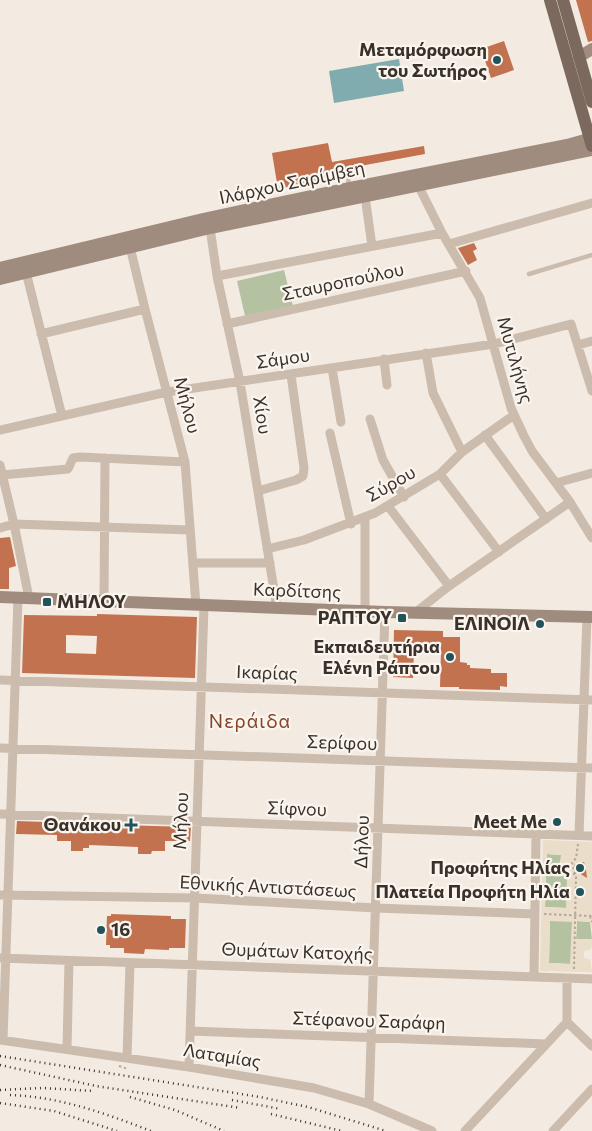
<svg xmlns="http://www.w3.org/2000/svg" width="592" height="1131" font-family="Commissioner,sans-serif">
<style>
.green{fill:#b5c2a1}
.plaza{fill:#eaddc9;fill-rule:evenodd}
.water{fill:#80abaf}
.building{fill:#c2724f;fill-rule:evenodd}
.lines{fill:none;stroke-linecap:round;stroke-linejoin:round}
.path{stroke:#b7a797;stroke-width:2;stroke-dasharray:2.5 2.5;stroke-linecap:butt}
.lane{stroke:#cbbcad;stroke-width:4.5}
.street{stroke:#cbbcad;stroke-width:9}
.secondary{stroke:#9f8c7e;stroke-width:12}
.primary{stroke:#7b695d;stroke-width:12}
.rail{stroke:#3a312b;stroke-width:2.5;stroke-dasharray:1 4;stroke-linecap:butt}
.poi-dot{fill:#21535a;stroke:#faf5ee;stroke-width:2}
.labels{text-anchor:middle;stroke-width:4.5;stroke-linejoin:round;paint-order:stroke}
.poi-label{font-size:18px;font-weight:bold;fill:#3a312b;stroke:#faf5ee;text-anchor:end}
.street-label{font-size:18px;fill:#3a312b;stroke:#faf5ee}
.neighbourhood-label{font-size:19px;letter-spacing:1px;fill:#874326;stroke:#faf5ee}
</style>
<rect width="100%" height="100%" fill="#f3ebe1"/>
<path class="green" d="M284,270L293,306L245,316L237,281Z
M547,854L561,855L559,872L546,871Z
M546,875L567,876V908L545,907Z
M550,921H572L571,964L549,963Z
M577,921L590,922L592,939L576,940Z"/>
<path class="plaza" d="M543,840L592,842V928L590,922L577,921L576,939H592V947L590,950L584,951V958L590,959L592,972L540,971ZM547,854L561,855V869L559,872L546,871ZM546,876H567L566,908L545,907ZM550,921L572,922L570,964L549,963Z"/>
<path class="water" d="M399,59L404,91L334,103L329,71Z"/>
<path class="building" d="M576,0H592V41L588,42Z
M504,41L514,70L491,78L481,49Z
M328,143L332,162L424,146L425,154L333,171L335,178L278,189L272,153Z
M474,243L477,249L473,251L477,260L468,265L458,248Z
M10,537L16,566L9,568V589H0V538Z
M97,614L197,617L195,678L22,673L24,615L97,616ZM66,635L97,636L96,654L66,653Z
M394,630L443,631V637H460V662L467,663V665H470V668L491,669V673H507V687L500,686V690L459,689V687H440L441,651L414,650L413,678L393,677Z
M17,821L45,822V823L191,827L190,841H165V851H152L151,854H138V847L89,845V848H83V851H71V841H57V835L16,834Z
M584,862L586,870L587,878L579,873H577L574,865Z
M111,914L171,916V919H186L185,948H169V950L145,949L144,954L124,953V948H110V945H106L107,916H111Z"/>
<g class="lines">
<path class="path" d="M543,873L575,874
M544,914L592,916
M590,916L592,922
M574,969L576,877L572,863L576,858L578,844
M119,1066L128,1069"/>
<path class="lane" d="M348,176L349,187
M529,274L592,255"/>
<path class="street" d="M418,185L442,233L480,298L511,408L524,436L532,451L570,502L592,538
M365,196L372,246
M210,228L217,276L240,382L277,608
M449,244L592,203
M130,247L145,309L185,462L196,605
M26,272L62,416
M217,276L442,233
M227,324L466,271
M41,334L145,309
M578,345L592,341
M426,353L433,393L462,452
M384,359L387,385
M332,368L341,422
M370,419L383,460L404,497
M0,430L167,392L494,344L571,324L592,391
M330,433L351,524
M485,435L546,519
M0,465L14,524L29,598
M440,474L499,552
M2,475L68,469L73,458L80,457L185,462
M556,483L592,473
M258,491L296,480L303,476L304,468L291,375
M388,506L449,586
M365,518V611
M0,528L14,524L190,530
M267,549L304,540L375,513L440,474L462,452L514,415
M194,563H270
M104,602L105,458
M416,612L449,586L570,502
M0,680L592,700
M0,748L592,768
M0,814L592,836
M579,835L587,617
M0,895L195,898L376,908L535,914
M0,958L592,979
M534,977L536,834
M567,979V1022L592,1046
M190,1031L546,1044
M0,1040L189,1067L314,1088L369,1104L432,1131
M3,1040L18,598
M67,1049L69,961
M127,1058L130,963
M189,1067L204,606
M369,1104L385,612
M465,1131L567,1022
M553,1131L592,1089"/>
<path class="secondary" d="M579,57L592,49
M0,268L203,219L349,188L567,145L592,138
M0,279L210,228L592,150
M0,597L385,612L592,617"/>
<path class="primary" d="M550,0L592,146
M563,0L592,102"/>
<path class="rail" d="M0,1056L260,1097L308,1107L386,1131
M0,1065L96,1086L241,1108
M0,1090L43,1088L93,1091
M10,1095C61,1097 104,1113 151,1131
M130,1097L175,1110L224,1131
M232,1100L281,1109
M0,1103L54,1111L117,1131
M271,1114L342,1131"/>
</g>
<g class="poi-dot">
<circle cx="497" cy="60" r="5"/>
<rect x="42" y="597" width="10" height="10" rx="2.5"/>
<rect x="397" y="613" width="10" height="10" rx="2.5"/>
<circle cx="540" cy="624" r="5"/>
<circle cx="450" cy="657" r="5"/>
<circle cx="557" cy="822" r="5"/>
<path d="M128.5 817.5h5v5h5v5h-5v5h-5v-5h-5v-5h5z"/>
<circle cx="580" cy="868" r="5"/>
<circle cx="580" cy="892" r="5"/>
<circle cx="101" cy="930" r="5"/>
</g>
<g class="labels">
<g class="poi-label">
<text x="487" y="56">Μεταμόρφωση<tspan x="487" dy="21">του Σωτήρος</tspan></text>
<text x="57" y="608" text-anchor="start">ΜΗΛΟΥ</text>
<text x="392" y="624">ΡΑΠΤΟΥ</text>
<text x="530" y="630">ΕΛΙΝΟΙΛ</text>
<text x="440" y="653">Εκπαιδευτήρια<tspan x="440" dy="21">Ελένη Ράπτου</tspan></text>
<text x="547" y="828">Meet Me</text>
<text x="121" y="831">Θανάκου</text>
<text x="570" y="874">Προφήτης Ηλίας</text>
<text x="570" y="898">Πλατεία Προφήτη Ηλία</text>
<text x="111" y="936" text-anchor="start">16</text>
</g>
<g class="street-label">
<text transform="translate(292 183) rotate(-12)" y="6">Ιλάρχου Σαρίμβεη</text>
<text transform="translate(343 282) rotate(-12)" y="6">Σταυροπούλου</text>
<text transform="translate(283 359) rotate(-8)" y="6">Σάμου</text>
<text transform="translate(515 360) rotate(74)" y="6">Μυτιλήνης</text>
<text transform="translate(187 405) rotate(75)" y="6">Μήλου</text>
<text transform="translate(262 415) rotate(81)" y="6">Χίου</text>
<text transform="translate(391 484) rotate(-30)" y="6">Σύρου</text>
<text transform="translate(297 591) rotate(2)" y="6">Καρδίτσης</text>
<text transform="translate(267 673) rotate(2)" y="6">Ικαρίας</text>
<text transform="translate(342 743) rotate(2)" y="6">Σερίφου</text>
<text transform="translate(297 809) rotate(2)" y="6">Σίφνου</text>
<text transform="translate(181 821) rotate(-88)" y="6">Μήλου</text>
<text transform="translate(362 842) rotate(-88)" y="6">Δήλου</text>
<text transform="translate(268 887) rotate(3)" y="6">Εθνικής Αντιστάσεως</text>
<text transform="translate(297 952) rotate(2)" y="6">Θυμάτων Κατοχής</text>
<text transform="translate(369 1021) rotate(2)" y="6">Στέφανου Σαράφη</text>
<text transform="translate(222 1056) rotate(9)" y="6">Λαταμίας</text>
</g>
<g class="neighbourhood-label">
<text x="250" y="728">Νεράιδα</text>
</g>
</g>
</svg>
